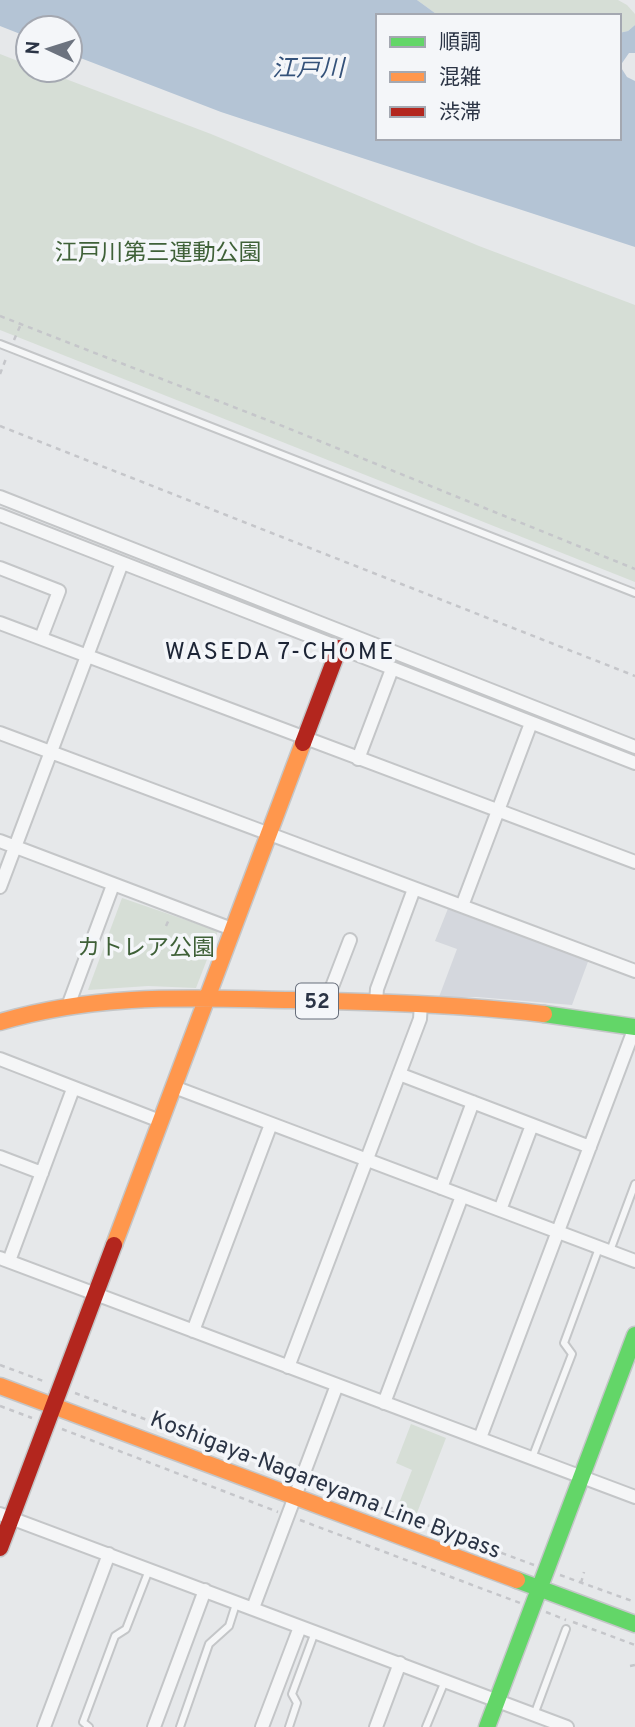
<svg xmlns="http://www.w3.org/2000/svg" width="635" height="1727" font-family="Overpass,'Noto Sans JP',sans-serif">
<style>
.built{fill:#d4d7dd}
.green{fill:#d6ded6}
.water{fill:#b4c4d5}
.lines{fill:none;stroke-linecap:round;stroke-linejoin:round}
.lane-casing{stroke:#c4c6c8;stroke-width:10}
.street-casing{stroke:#c4c6c8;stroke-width:16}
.fast-casing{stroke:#c4c6c8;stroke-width:19}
.slow-casing{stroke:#c4c6c8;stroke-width:19}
.jam-casing{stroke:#c4c6c8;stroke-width:19}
.path{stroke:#c5c6ca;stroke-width:2.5;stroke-dasharray:5 5;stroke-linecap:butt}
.lane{stroke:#f5f6f7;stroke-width:6}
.street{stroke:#f5f6f7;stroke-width:12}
.fast{stroke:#63d668;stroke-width:16}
.slow{stroke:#ff974d;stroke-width:16}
.jam{stroke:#b3261e;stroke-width:16}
.labels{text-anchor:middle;stroke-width:7;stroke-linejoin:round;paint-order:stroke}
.shield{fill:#f4f6f9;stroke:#676e7b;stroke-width:2}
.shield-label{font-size:21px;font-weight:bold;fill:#2b3445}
.park-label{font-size:23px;fill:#3f6138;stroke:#f4f6f9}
.street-label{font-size:23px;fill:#2b3445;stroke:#f4f6f9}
.water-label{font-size:24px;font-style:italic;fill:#34527a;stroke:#f4f6f9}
.neighbourhood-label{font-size:24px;letter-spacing:2px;fill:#1d2536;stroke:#f4f6f9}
</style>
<rect width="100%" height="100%" fill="#e6e8ea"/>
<path class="built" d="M449,906L589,959L572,1005L477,997H439L457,949L435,941Z"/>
<path class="green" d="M417,0H618L627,5L635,14V25L628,31L619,33V16H439Z
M0,54L28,65V70H42L211,134L479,246L635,305V582L0,330Z
M122,898L218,931L196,988L148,986L88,990Z
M411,1424L446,1438L415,1518L396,1511L412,1470L396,1463Z"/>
<path class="water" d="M0,0H417L439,16H378V138H619V33L628,31L635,25V53H629L620,66L627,77L635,81V247L221,112L70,54V28H28V37L0,26Z"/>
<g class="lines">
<g class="lane-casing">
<path id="lane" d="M0,344L635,593
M610,1251L635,1184
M532,1458L572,1354L564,1343L599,1248
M534,1715L566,1629
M89,1727L83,1722L115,1636L126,1629L149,1570
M180,1727L209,1644L229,1626L236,1604
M289,1727L297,1703L292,1694L315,1632
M426,1727L445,1681"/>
</g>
<g class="street-casing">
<path id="street" d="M0,497L635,747
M0,515L635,763
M0,568L59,591L41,638
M0,623L635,862
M0,733L635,971
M358,759L392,669
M0,841L232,929
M0,887L122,563
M462,906L531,723
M330,1001V992L350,940
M376,1002L377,989L414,889
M68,1006L113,885
M0,1059L160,1121
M399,1074L590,1147
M174,1087L635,1261
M0,1157L42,1173
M441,1188L473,1102
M500,1210L532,1125
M0,1258L635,1497
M9,1261L73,1089
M193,1331L271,1124
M288,1367L420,1019L421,1004
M384,1403L462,1196
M480,1438L635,1027
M0,1514L567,1727
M253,1608L337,1385
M44,1727L109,1554
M154,1727L205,1590
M262,1727L300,1627
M376,1727L400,1663"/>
</g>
<g class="fast-casing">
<path id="fast" d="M544,1014L635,1027
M517,1580L635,1624
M487,1727L635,1335"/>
</g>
<g class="slow-casing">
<path id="slow" d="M0,1022C99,993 188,998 290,1000C374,1002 459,1004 544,1014
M114,1245L303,743
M0,1386L517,1580"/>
</g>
<g class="jam-casing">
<path id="jam" d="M303,743L339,648
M0,1548L114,1245"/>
</g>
<path class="path" d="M0,316L285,427L635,569
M14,340L21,324
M0,374L7,356
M0,426L635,676
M166,926L170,917
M200,957L207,960
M0,1365L46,1382
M75,1393L292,1474
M0,1406L32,1418
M62,1429L278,1512
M314,1483L534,1565
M300,1520L520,1603
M560,1575L635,1602
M581,1583L584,1572
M546,1612L566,1620
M573,1622L635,1645
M630,1666L635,1665"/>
<use href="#lane" class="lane"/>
<use href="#street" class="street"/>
<use href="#fast" class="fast"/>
<use href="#slow" class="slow"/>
<use href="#jam" class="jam"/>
</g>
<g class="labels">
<rect class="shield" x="296" y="983.5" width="42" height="35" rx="5"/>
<g class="shield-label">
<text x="317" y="1008">52</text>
</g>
<g class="park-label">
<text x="158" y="260">江戸川第三運動公園</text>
<text x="146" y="955">カトレア公園</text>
</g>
<g class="street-label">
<text transform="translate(326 1484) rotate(21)" y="8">Koshigaya-Nagareyama Line Bypass</text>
</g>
<g class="water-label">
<text x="308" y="76">江戸川</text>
</g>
<g class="neighbourhood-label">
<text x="280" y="659">WASEDA 7-CHOME</text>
</g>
</g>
<rect x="376" y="14" width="245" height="126" fill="#f4f6f9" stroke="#a4a8b1" stroke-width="2"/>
<rect x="390" y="37" width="35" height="10" fill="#63d668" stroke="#a4a8b1" stroke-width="2"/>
<text x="439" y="49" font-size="21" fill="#2b3445">順調</text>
<rect x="390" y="72" width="35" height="10" fill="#ff974d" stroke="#a4a8b1" stroke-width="2"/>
<text x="439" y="84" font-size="21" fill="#2b3445">混雑</text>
<rect x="390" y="107" width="35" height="10" fill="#b3261e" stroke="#a4a8b1" stroke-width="2"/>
<text x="439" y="119" font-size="21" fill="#2b3445">渋滞</text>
<g transform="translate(49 49) rotate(274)"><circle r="33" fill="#f4f6f9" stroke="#a4a8b1" stroke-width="2"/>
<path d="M0-5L12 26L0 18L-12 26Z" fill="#6c737f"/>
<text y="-10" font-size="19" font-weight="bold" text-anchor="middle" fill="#2b3445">N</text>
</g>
</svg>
